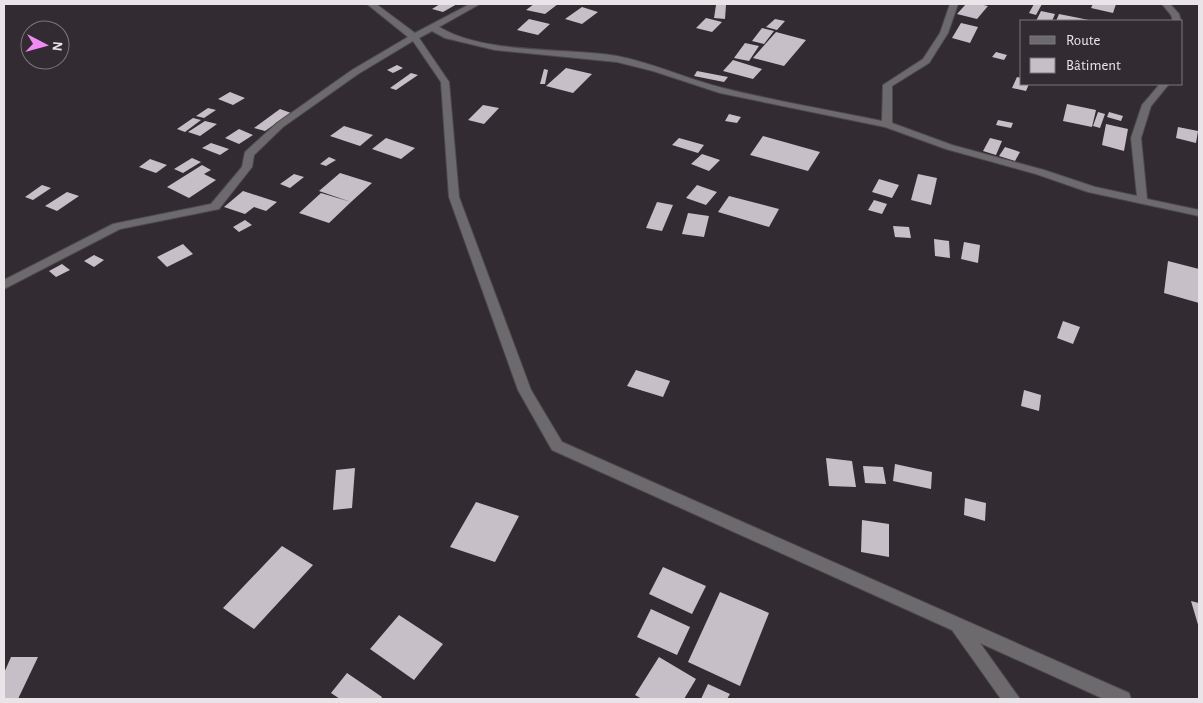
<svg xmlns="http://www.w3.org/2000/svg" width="1203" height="703" font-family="'Alegreya Sans',sans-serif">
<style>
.building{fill:#c7bfc7}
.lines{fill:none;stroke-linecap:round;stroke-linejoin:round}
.minor-casing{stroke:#4f494f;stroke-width:2}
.minor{fill:#6d6a6d;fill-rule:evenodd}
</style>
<rect width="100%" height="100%" fill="#322c32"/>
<path class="building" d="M440,4H457L443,12L432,9Z
M534,4H558L545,14L526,10Z
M966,4H979L988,6L977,19L957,14Z
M1034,4H1042L1036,15L1029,13Z
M1093,4H1116L1113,13L1091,8Z
M716,5H726L725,19L714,18Z
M582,7L598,12L582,24L565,19Z
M1041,11L1055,14L1052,21H1036Z
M1059,14L1089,20V21H1056Z
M706,18L722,22L712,32L696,28Z
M529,19L550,24L538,35L517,30Z
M775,19L785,21L777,30L766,27Z
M961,23L978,27L970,43L952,38Z
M762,28L774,31L764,44L752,41Z
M776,32L806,40L784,66L753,58Z
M745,43L759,46L749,61L734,58Z
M996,52L1007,55L1004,60L992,57Z
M733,60L762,69L753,79L723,71Z
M397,65L403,68L393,73L387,70Z
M566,68L592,74L573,93L546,86Z
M544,69L548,70L545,84H540Z
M697,71L728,77L724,82L694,76Z
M411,73L418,75L396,90L390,88Z
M1017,77L1022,78V84H1029L1026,91L1012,88Z
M230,92L245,98L233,105L218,99Z
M1067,104L1096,110L1092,127L1063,121Z
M483,105L499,108L484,124L468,120Z
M208,108L216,110L204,118L196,116Z
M280,109L291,113L265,131L254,128Z
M1098,112L1105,114L1100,128L1093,126Z
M1109,112L1123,116L1121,121L1107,117Z
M729,114L741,117L737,123L725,121Z
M193,118L201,120L185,132L177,129Z
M998,120L1013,123L1011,128L996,125Z
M205,121L217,124L200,136L188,132Z
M1106,124L1128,129L1124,151L1102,145Z
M344,126L373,135L360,146L330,136Z
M1178,127L1198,131L1196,143L1176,138Z
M239,129L253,135L239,144L225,138Z
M763,136L820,152L808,171L750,155Z
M386,138L415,148L401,159L372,149Z
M679,138L704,145L698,153L672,145Z
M990,138L1002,141L996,155L983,151Z
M211,143L229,149L220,155L202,148Z
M1005,147L1020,152L1015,161L999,156Z
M702,154L720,160L709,171L691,164Z
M329,157L336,160L326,166L320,164Z
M192,158L201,162L183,173L174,169Z
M150,159L167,165L156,173L139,167Z
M202,165L211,170L204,174L216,180L189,198L167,187Z
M340,173L372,183L351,202L319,191Z
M294,174L304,177L290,188L280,184Z
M918,174L937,178L931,205L911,200Z
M879,179L899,185L892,198L872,192Z
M42,185L51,188L33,200L25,197Z
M697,185L717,192L706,205L686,198Z
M243,191L277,202L266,211L254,207L245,214L224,207Z
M67,192L79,196L57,211L45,206Z
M321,193L351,202L329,223L299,213Z
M729,196L779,209L769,227L718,212Z
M874,200L887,204L882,214L868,210Z
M657,202L673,205L662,231L646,228Z
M688,213L709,216L704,237L682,234Z
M245,220L252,225L239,232L233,227Z
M893,226L909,227L911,238L895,237Z
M934,239L949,241L950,258L935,256Z
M964,242L980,245L978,263L961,259Z
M183,244L193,254L167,267L157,257Z
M94,255L104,260L94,267L84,261Z
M1168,261L1199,269V303L1164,293Z
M62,264L70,270L56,277L49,271Z
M1063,321L1080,327L1073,344L1057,338Z
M636,370L670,381L663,397L627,386Z
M1024,390L1041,395L1039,411L1021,406Z
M826,458L852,461L856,487L829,486Z
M895,464L932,472L931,489L893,481Z
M863,466L883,467L886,484L865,483Z
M355,468L352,508L333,510L336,470Z
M965,498L986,503L985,521L964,515Z
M476,502L519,516L495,562L450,547Z
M862,520L889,524V557L861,552Z
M282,546L313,565L254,629L223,608Z
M663,567L706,586L692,614L649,594Z
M720,592L769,613L740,686L688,662Z
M1191,601L1199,603V628Z
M651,609L690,627L677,655L637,637Z
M399,615L443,644L414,680L370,649Z
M11,657H38L18,699H4V673Z
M659,657L696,679L684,699H642L635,695Z
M347,673L382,697L381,699H340L331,693Z
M708,684L730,694L727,699H701Z"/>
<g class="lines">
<g class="minor-casing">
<path id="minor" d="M367,4H376L415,33L470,4H480L439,27C487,55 562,47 617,56C653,63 687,79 723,88C775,101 829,110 882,121L883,85L923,59L940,33L950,4H958L948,33L929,63L892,86V123L952,145L1044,170L1095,187L1137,196L1131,138L1142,105L1160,84H1169L1151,106L1141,138L1147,199L1199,210V216L1088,192L1036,174L946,149L885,127L720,93L653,71L617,62L495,50L445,38L432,31L419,38L449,82L459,197L531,390L562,442L1129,693L1131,699H1104L980,643L1020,699H1001L952,630L552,450L518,390L449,197L441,82L413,41L358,74L283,127L254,155L252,167L219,209L120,229L4,289V280L113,224L211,204L242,167L245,152L277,123L352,70L408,37Z
M1162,4H1170L1179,14L1181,21H1173L1171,15Z"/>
</g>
<use href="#minor" class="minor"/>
</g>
<rect width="1203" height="703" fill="none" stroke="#e9e4e8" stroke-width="10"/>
<rect x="1020" y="20" width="162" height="65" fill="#322c32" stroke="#7b767b"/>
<rect x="1030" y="36" width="25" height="8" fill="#6d6a6d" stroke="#7b767b"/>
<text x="1066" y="45" font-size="15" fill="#e9e4e8">Route</text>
<rect x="1030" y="58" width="25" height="15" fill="#c7bfc7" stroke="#7b767b"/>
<text x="1066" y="70" font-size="15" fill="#e9e4e8">Bâtiment</text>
<g transform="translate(45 45) rotate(96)"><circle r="24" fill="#322c32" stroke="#7b767b"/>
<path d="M0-4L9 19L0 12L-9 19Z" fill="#f28af3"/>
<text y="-8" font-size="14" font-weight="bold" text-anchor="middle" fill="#e9e4e8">N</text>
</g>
</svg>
